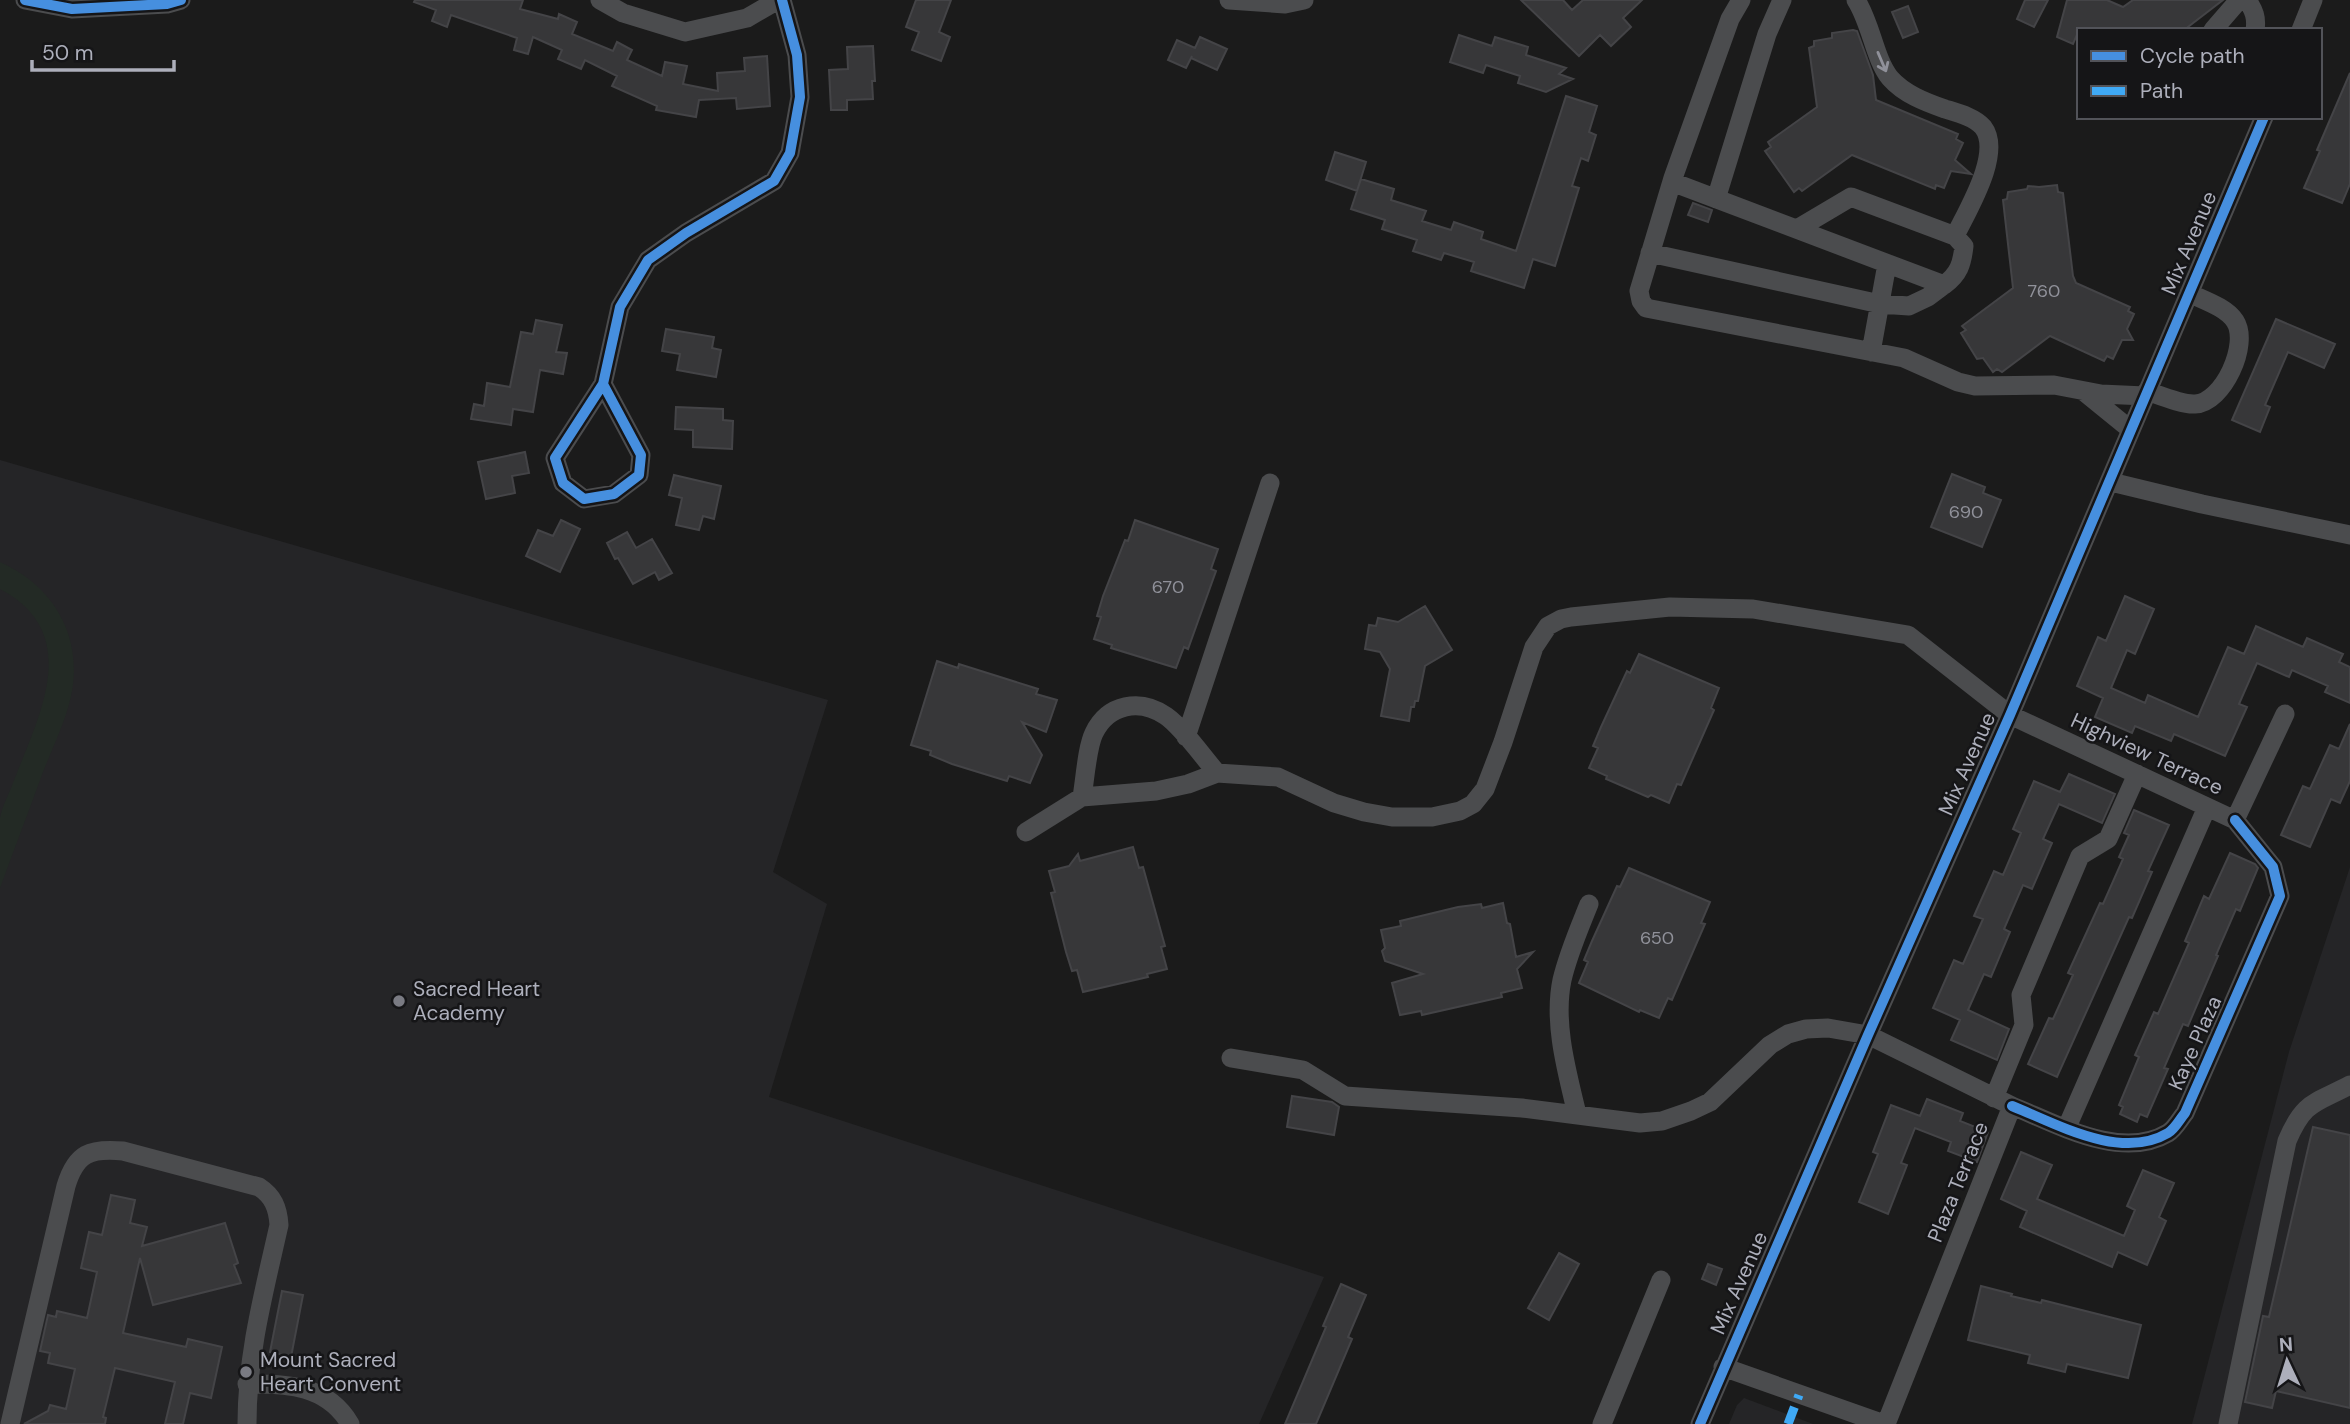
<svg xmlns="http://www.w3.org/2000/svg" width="2350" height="1424" font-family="'DM Sans',sans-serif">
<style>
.built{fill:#252527}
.green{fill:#232a25}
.building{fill:#373739;stroke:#444447;stroke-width:2}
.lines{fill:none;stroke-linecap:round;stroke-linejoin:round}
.minor{stroke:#4b4c4e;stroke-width:19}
.quiet{stroke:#3fa9f5;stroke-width:9;stroke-dasharray:18 9;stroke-linecap:butt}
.cycleway-casing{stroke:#151517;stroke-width:15}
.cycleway{stroke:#468fdf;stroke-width:10}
.oneway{stroke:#90919a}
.poi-dot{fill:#7a7b83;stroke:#151517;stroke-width:2.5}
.labels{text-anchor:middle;stroke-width:5;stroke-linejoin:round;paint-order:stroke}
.number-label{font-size:18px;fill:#90919a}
.street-label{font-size:21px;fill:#adafbb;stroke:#151517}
.poi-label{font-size:21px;fill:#adafbb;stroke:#151517;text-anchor:start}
</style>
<rect width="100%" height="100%" fill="#1b1b1b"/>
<path class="built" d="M0,460L828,700L773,872L827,904L769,1097L1324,1277L1259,1424H0Z
M2350,867V1424H2192L2289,1052Z
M1744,1398L1813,1424H1729L1737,1405Z"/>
<path class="green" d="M0,562C52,585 82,634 72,691C67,719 53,746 43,772C29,811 14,849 0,888C0,865 0,840 0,818C2,806 9,794 13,783C38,717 85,634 0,589Z"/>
<path class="building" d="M415,0H523L520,9L558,19L559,14L577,22L572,34L613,51L617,42L632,50L627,60L662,76L665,62L687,66L683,84L718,91L717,73L745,71L744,58L767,56L770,106L737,109L736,98L699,100L696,117L656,110L657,106L612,86L617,76L585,60L581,69L558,59L562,50L533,37L528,54L514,50L517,38L451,15L447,27L432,21L436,10L414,2Z
M916,0H951L939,32L950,37L941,61L912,50L919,32L906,27Z
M1521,0H1563L1572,10L1583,0H1642L1623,18L1631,27L1611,46L1600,35L1579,56Z
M2025,0H2048L2034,27L2017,19Z
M2067,0H2107L2123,7L2133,0H2223L2184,30H2079L2073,44L2057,37Z
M1908,6L1918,32L1903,38L1892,12Z
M1853,30L1857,31L1873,75L1876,100L1958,134L1956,139L1963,143L1955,160L1971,174L1951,171L1944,188L1936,185L1935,189L1852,155L1802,191L1799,188L1794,192L1765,151L1771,147L1768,142L1817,107L1809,48L1814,46V41L1832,38V33Z
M1459,35L1492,46L1495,37L1528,47L1526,55L1566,68L1559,74L1573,79L1546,92L1518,83L1520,76L1486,65L1483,73L1450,62Z
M1200,37L1227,49L1217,70L1191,58L1192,56L1186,68L1168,60L1177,40L1195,48Z
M873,46L875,81H872L873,99L847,100V110H831L829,70L848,69L847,47Z
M2350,73V184L2342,203L2304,188L2320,151L2317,150Z
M1566,96L1597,106L1589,132L1596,135L1588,161L1581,158L1572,186L1579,188L1555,266L1533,259L1524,288L1471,271L1474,262L1444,253L1441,260L1413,251L1417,240L1382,229L1385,220L1351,209L1361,179L1394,189L1391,200L1426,211L1422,221L1451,230L1454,222L1483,232L1481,239L1516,251Z
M1335,152L1366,162L1357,191L1326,180Z
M2057,185L2058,192L2063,193L2073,276L2076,283L2130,307L2128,311L2134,314L2127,329L2133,340H2122L2113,359L2107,356L2104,361L2050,336L2002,372L1997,369L1993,372L1983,358L1977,359L1961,333L1966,330L1962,326L2013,288L2003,200L2007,199L2008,192L2027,189L2028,186L2039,187Z
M1693,203L1712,210L1708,222L1688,215Z
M2276,319L2335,344L2324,368L2288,352L2265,405L2270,407L2260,432L2232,420Z
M536,320L562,325L556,352L567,353L563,374L540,370L533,412L513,409L511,425L471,419L474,404L484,406L487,383L510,387L521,332L533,334Z
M666,329L714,337L712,348L721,350L716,377L677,370L680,354L662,351Z
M676,407L723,409V420L733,421L732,449L693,447V430L675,429Z
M525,452L529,473L512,476L515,493L486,499L478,462Z
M1952,474L1985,487L1983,493L2001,500L1982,547L1931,527Z
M674,475L721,486L714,519L703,516L699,530L676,525L682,498L669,495Z
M561,520L580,529L560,572L526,556L538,530L553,536Z
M1135,520L1218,549L1211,569L1216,571L1188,649L1184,647L1176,668L1111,648L1112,645L1094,639L1101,617L1097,616L1103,596L1125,540L1128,541Z
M627,532L636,548L652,539L672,573L659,580L655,572L633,584L618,558L615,559L607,543Z
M2125,596L2154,609L2135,654L2127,650L2111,688L2145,703L2148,695L2198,717L2228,647L2244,654L2256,626L2303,647L2307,638L2343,654L2339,662L2350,667V703L2325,692L2328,686L2292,670L2289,677L2257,663L2239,704L2247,707L2225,756L2174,734L2171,741L2135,726L2132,733L2095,717L2103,698L2077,686L2098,637L2106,641Z
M1425,606L1452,650L1425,666L1418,701H1415L1414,707H1411L1409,721L1381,716L1390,669L1380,652L1365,649L1369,625L1376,626L1378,618L1398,622Z
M1639,654L1719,688L1711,708L1714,710L1681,785L1677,784L1669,803L1651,795L1648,797L1606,779L1607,776L1589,768L1598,748L1593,746L1601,727L1627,671L1630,673Z
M937,661L958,668L959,664L1038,689L1036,694L1057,700L1046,732L1022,722L1042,755L1030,783L1009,776L1007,781L952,764L930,755L931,751L911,745Z
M2350,724V781L2340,803L2331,799L2310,847L2281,835L2303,786L2310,789L2330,745L2339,749Z
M2069,774L2115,794L2102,823L2059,804L2043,839L2052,843L2032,889L2023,885L2004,929L2010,932L1991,977L1984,974L1968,1010L2009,1029L1997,1060L1951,1040L1960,1020L1933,1008L1954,960L1963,964L1983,919L1974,916L1994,871L2003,875L2021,833L2013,829L2034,781L2060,792Z
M2134,810L2169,825L2148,871L2152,872L2132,918L2129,917L2057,1077L2028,1064L2049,1018L2053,1019L2073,975L2068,973L2100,903L2103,904L2123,859L2119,857L2129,835L2124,833Z
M1133,847L1139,868L1143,867L1165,946L1161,947L1167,969L1147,974L1148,977L1083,992L1077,970L1072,971L1066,952L1051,893L1055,892L1049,871L1069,866L1078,854L1080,861Z
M2230,853L2255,864L2258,868L2240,911L2236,909L2216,955L2218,956L2188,1026L2183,1024L2164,1068L2168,1069L2147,1117L2140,1114L2137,1122L2120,1114L2123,1107L2119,1105L2139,1057L2135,1055L2154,1012L2158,1014L2189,943L2185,941L2204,896L2209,899Z
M1629,868L1710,902L1701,923L1705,924L1672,1000L1668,998L1659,1018L1640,1010L1639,1012L1579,983L1588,962L1584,960L1592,941L1617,886L1620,887Z
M1503,903L1507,923L1510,924L1516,957L1533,952L1517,969L1522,988L1501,993L1502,997L1422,1015L1421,1011L1400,1015L1392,983L1423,974L1385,961L1382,951L1385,948L1381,930L1401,926L1400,921L1458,907L1481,904L1482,908Z
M1292,1096L1332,1102L1339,1107L1334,1135L1287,1127Z
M1927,1099L1963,1113L1960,1121L1988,1132L1977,1162L1948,1151L1951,1142L1915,1128L1901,1163L1907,1165L1888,1214L1859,1202L1878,1154L1873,1152L1891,1105L1920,1116Z
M2313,1127L2350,1135V1408L2276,1391L2272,1408L2245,1402L2263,1316L2269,1317Z
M2021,1152L2052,1165L2037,1199L2124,1236L2135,1210L2127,1206L2143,1170L2174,1183L2159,1217L2166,1221L2147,1265L2118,1252L2112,1267L2020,1227L2027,1211L2001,1199Z
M111,1195L135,1200L130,1223L147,1227L142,1246L225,1223L238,1263L234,1265L241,1283L153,1305L140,1258L123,1333L186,1347L188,1339L222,1347L211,1398L190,1393L183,1424H165L175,1382L115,1368L103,1417L106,1418L105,1424H24L48,1411L50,1405L66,1409L75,1369L48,1363L50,1353L40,1351L48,1315L56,1317L57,1311L87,1318L97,1272L81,1268L89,1232L102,1235Z
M1559,1253L1579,1264L1549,1320L1528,1308Z
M1708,1264L1722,1269L1716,1285L1702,1279Z
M1341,1284L1366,1295L1348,1337L1352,1339L1316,1424H1285L1326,1327L1323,1326Z
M1981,1286L2012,1294L2011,1296L2041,1303L2042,1300L2141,1325L2128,1378L2067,1364L2065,1372L2028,1363L2030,1355L1968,1340Z
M282,1291L303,1295L291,1357L270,1352Z"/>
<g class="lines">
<path class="minor" d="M25,0L72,9L167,4L181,0
M600,0L623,13L685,32L747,18L778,0
M1229,0L1285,4L1304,0
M1741,0L1730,19L1673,178L1639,291L1641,301L1646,308L1904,358L1958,382L1975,386L2054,385L2101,394L2145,396
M1856,0C1871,23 1875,60 1890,78C1904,94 1925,102 1945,109C1958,113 1974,117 1983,127C2003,153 1967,211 1955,236
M2247,0C2254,10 2257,18 2255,30
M2213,30L2239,0
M2301,30L2313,0
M1672,182L1944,285C1959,274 1962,264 1964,246L1955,236L1851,197L1797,229
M1716,199L1767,34L1782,0
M1650,253L1880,304L1909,306L1928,297L1944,285
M1871,352L1887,264
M603,384L641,455L639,475L614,494L584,499L563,483L555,458L603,384L620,307L648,260L686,233L774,181L790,153L800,97L797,55L782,0
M2083,391L2131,430
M2147,391C2159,395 2183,405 2195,404C2223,403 2250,344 2235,321C2226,307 2203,300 2189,293
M2111,482L2202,504L2350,535
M1186,737L1270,483
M1082,797C1085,780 1087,747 1094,733C1108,704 1140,698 1166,716C1183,728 1203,757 1217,773
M1026,832L1082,797L1156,791L1188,784L1217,773L1278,777L1334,803L1364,812L1392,817H1432L1460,811L1473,804L1485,789L1503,742L1534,647L1548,626L1561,619L1571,617L1670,607L1753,609L1908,635L2010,715L2235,820L2285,714
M1231,1058L1303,1070L1345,1096L1522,1108L1640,1123L1662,1121L1691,1111L1710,1102L1770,1045L1788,1034L1806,1029L1828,1028L1868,1035L2012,1106L1886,1424
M1994,1098L2024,1025L2021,995L2080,856L2108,839L2137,774
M2012,1106C2057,1124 2121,1161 2168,1133C2175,1129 2180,1119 2185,1113L2280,896L2273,867L2235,820
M1577,1114C1567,1072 1553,1023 1562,980C1568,954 1579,929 1589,904
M2067,1127L2207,807
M1723,1367L1884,1424
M247,1384C288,1383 328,1386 350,1424
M10,1424L66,1186C76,1153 90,1148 123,1151L259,1187C273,1196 278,1208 279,1225C264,1292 247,1354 247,1424
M1602,1424L1661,1280
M1700,1424L1868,1035L2010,715L2264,117
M2228,1424L2287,1141C2304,1101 2314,1104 2350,1085"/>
<path class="quiet" d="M1788,1424L1799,1395"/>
<g class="cycleway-casing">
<path id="cycleway" d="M25,0L72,9L167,4L181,0
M603,384L641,455L639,475L614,494L584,499L563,483L555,458L603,384L620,307L648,260L686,233L774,181L790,153L800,97L797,55L782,0
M2012,1106C2057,1124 2121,1161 2168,1133C2175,1129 2180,1119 2185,1113L2280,896L2273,867L2235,820
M1700,1424L1868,1035L2010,715L2264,117"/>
</g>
<use href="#cycleway" class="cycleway"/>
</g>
<defs><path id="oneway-shaft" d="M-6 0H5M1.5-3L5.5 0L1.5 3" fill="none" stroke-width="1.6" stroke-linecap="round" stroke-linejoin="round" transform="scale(1.75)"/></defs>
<use class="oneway" href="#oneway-shaft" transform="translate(1882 62) rotate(67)"/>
<g class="poi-dot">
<circle cx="399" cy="1001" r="7"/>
<circle cx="246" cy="1372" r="7"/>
</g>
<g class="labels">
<g class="number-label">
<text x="2044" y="297">760</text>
<text x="1966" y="518">690</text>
<text x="1168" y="593">670</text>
<text x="1657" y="944">650</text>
</g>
<g class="street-label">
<text transform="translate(2189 243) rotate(-67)" y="7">Mix Avenue</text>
<text transform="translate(2147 754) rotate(25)" y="7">Highview Terrace</text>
<text transform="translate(1967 764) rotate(-66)" y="7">Mix Avenue</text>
<text transform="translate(2195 1043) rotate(-66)" y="7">Kaye Plaza</text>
<text transform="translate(1958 1182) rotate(-68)" y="7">Plaza Terrace</text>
<text transform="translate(1739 1283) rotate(-66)" y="7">Mix Avenue</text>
</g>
<g class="poi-label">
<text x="413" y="996">Sacred Heart<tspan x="413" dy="24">Academy</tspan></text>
<text x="260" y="1367">Mount Sacred<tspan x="260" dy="24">Heart Convent</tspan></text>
</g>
</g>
<rect x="2077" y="28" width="245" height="91" fill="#151517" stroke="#525359" stroke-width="2"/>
<rect x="2091" y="51" width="35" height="10" fill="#468fdf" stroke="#525359" stroke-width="2"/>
<text x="2140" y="63" font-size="21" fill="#adafbb">Cycle path</text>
<rect x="2091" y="86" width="35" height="10" fill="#3fa9f5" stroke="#525359" stroke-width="2"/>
<text x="2140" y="98" font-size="21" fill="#adafbb">Path</text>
<g transform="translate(2287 1361) rotate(356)" stroke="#151517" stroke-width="5" paint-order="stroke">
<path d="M0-5L12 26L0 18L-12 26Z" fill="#adafbb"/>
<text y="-10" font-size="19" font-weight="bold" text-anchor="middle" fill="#adafbb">N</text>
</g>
<path d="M32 60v10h142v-10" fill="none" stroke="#adafbb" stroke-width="3.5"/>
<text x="42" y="60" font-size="21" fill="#adafbb" stroke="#151517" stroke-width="5" paint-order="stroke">50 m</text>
</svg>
